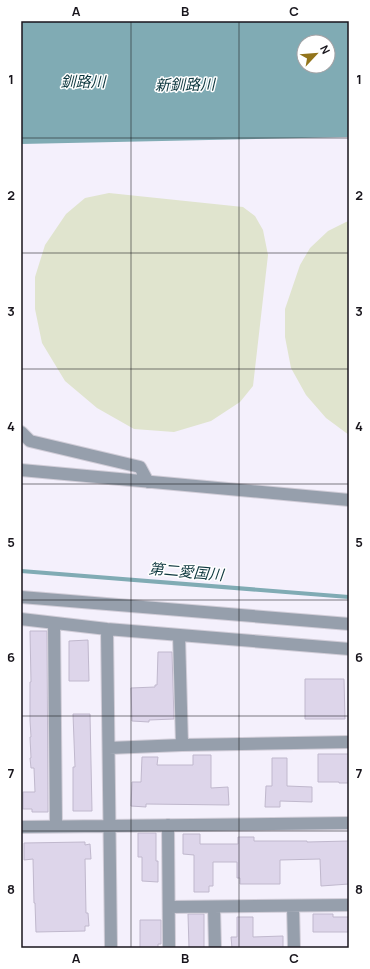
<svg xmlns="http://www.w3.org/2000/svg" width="370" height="969" font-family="Manrope,'Noto Sans JP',sans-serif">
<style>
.green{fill:#e0e4ce}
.water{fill:#80abb4;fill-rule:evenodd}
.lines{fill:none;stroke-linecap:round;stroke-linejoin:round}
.stream{stroke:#80abb4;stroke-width:4}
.building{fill:#ddd5ea;stroke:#c0b8cd}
.minor-casing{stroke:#d1cdd8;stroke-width:14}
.minor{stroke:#969fac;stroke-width:12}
.grid{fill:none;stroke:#18151c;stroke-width:1;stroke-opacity:0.55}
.labels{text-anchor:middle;stroke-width:3;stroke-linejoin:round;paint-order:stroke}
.water-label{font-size:15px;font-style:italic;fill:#0d373e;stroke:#fff}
.neatline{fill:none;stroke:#18151c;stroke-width:1.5}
.grid-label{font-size:13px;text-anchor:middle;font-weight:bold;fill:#18151c}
</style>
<rect width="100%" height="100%" fill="#f4f0fc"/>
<path class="green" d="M109,193L243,207L255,216L263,230L268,255L253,386L240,402L211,421L174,432L134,429L97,408L65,381L42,343L35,309V277L45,245L66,214L85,198Z
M349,221V435L326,418L306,395L291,368L285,337V309L300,265L310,248L328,231L346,222Z"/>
<path class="water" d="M46,21H349V137L21,144V22ZM304,42H328V66H304Z"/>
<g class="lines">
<path class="stream" d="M21,571L349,597"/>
</g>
<path class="building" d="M30,631H47L48,812H32V809H23V792H35L34,768H31L30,758H31L30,737H31L30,720V682H31Z
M88,640L89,681H69V641Z
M158,652H172L174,719L149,720V722L132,721L131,688L155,687V685H157Z
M305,679H344L345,719H305Z
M73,714H90L92,811H73V767H75Z
M318,754H349V783H339V782H318Z
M193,755H211V788L228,787L229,805L146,804V807L131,806L132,782H141L142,757H158L157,765H193Z
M272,758H287V786L312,787V802L280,801V807H265L266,786H272Z
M138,833H156V861H158V882L142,881V857H138Z
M183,834H200V844H238V837H254V841H307V842L349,841V884L321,886L320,859L280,860V884H240V878H237V862H213V886H209V892H194V855L183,854Z
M85,842V845L90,844L91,859H85L86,913H88L89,926H85V931L36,932L35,903H34L33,859L24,860V843Z
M188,914H204V948H189Z
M313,914H333V917H349V932H313Z
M237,917H253V937L283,936V948H232L231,937H237Z
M140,920H161V944H158V948H140Z"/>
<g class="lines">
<g class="minor-casing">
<path id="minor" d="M21,432L30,441L140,467L148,482
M21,470L349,500
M21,597L349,624
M21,619L107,629L349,649
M54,623L56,826
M107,629L111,948
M179,635L182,745
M109,748L182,745L349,742
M168,825L169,948
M21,827L349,823
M293,906L294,948
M169,907L349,905
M214,907L215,948"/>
</g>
<use href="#minor" class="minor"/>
</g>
<path class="grid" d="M131,21V948M239,21V948M21,138H349M21,253H349M21,369H349M21,484H349M21,600H349M21,716H349M21,831H349"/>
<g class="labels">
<g class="water-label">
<text x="83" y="87">釧路川</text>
<text transform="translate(185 85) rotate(-1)" y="5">新釧路川</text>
<text transform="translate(186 572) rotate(5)" y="5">第二愛国川</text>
</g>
</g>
<rect width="370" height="969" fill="none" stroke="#ffffff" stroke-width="44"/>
<g transform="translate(316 54) rotate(64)"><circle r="19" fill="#ffffff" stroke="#a3a1a4"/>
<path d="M0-3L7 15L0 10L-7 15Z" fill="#93751c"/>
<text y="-6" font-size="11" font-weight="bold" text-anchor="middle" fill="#18151c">N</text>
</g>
<rect x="22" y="22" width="326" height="925" class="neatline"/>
<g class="grid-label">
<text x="76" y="16">A</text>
<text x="185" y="16">B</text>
<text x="294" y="16">C</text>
<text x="11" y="84">1</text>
<text x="359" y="84">1</text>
<text x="11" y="200">2</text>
<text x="359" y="200">2</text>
<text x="11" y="316">3</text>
<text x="359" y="316">3</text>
<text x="11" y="431">4</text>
<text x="359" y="431">4</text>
<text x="11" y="547">5</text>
<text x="359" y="547">5</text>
<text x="11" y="662">6</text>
<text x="359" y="662">6</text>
<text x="11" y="778">7</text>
<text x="359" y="778">7</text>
<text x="11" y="894">8</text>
<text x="359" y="894">8</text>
<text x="76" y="963">A</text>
<text x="185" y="963">B</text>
<text x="294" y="963">C</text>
</g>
</svg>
